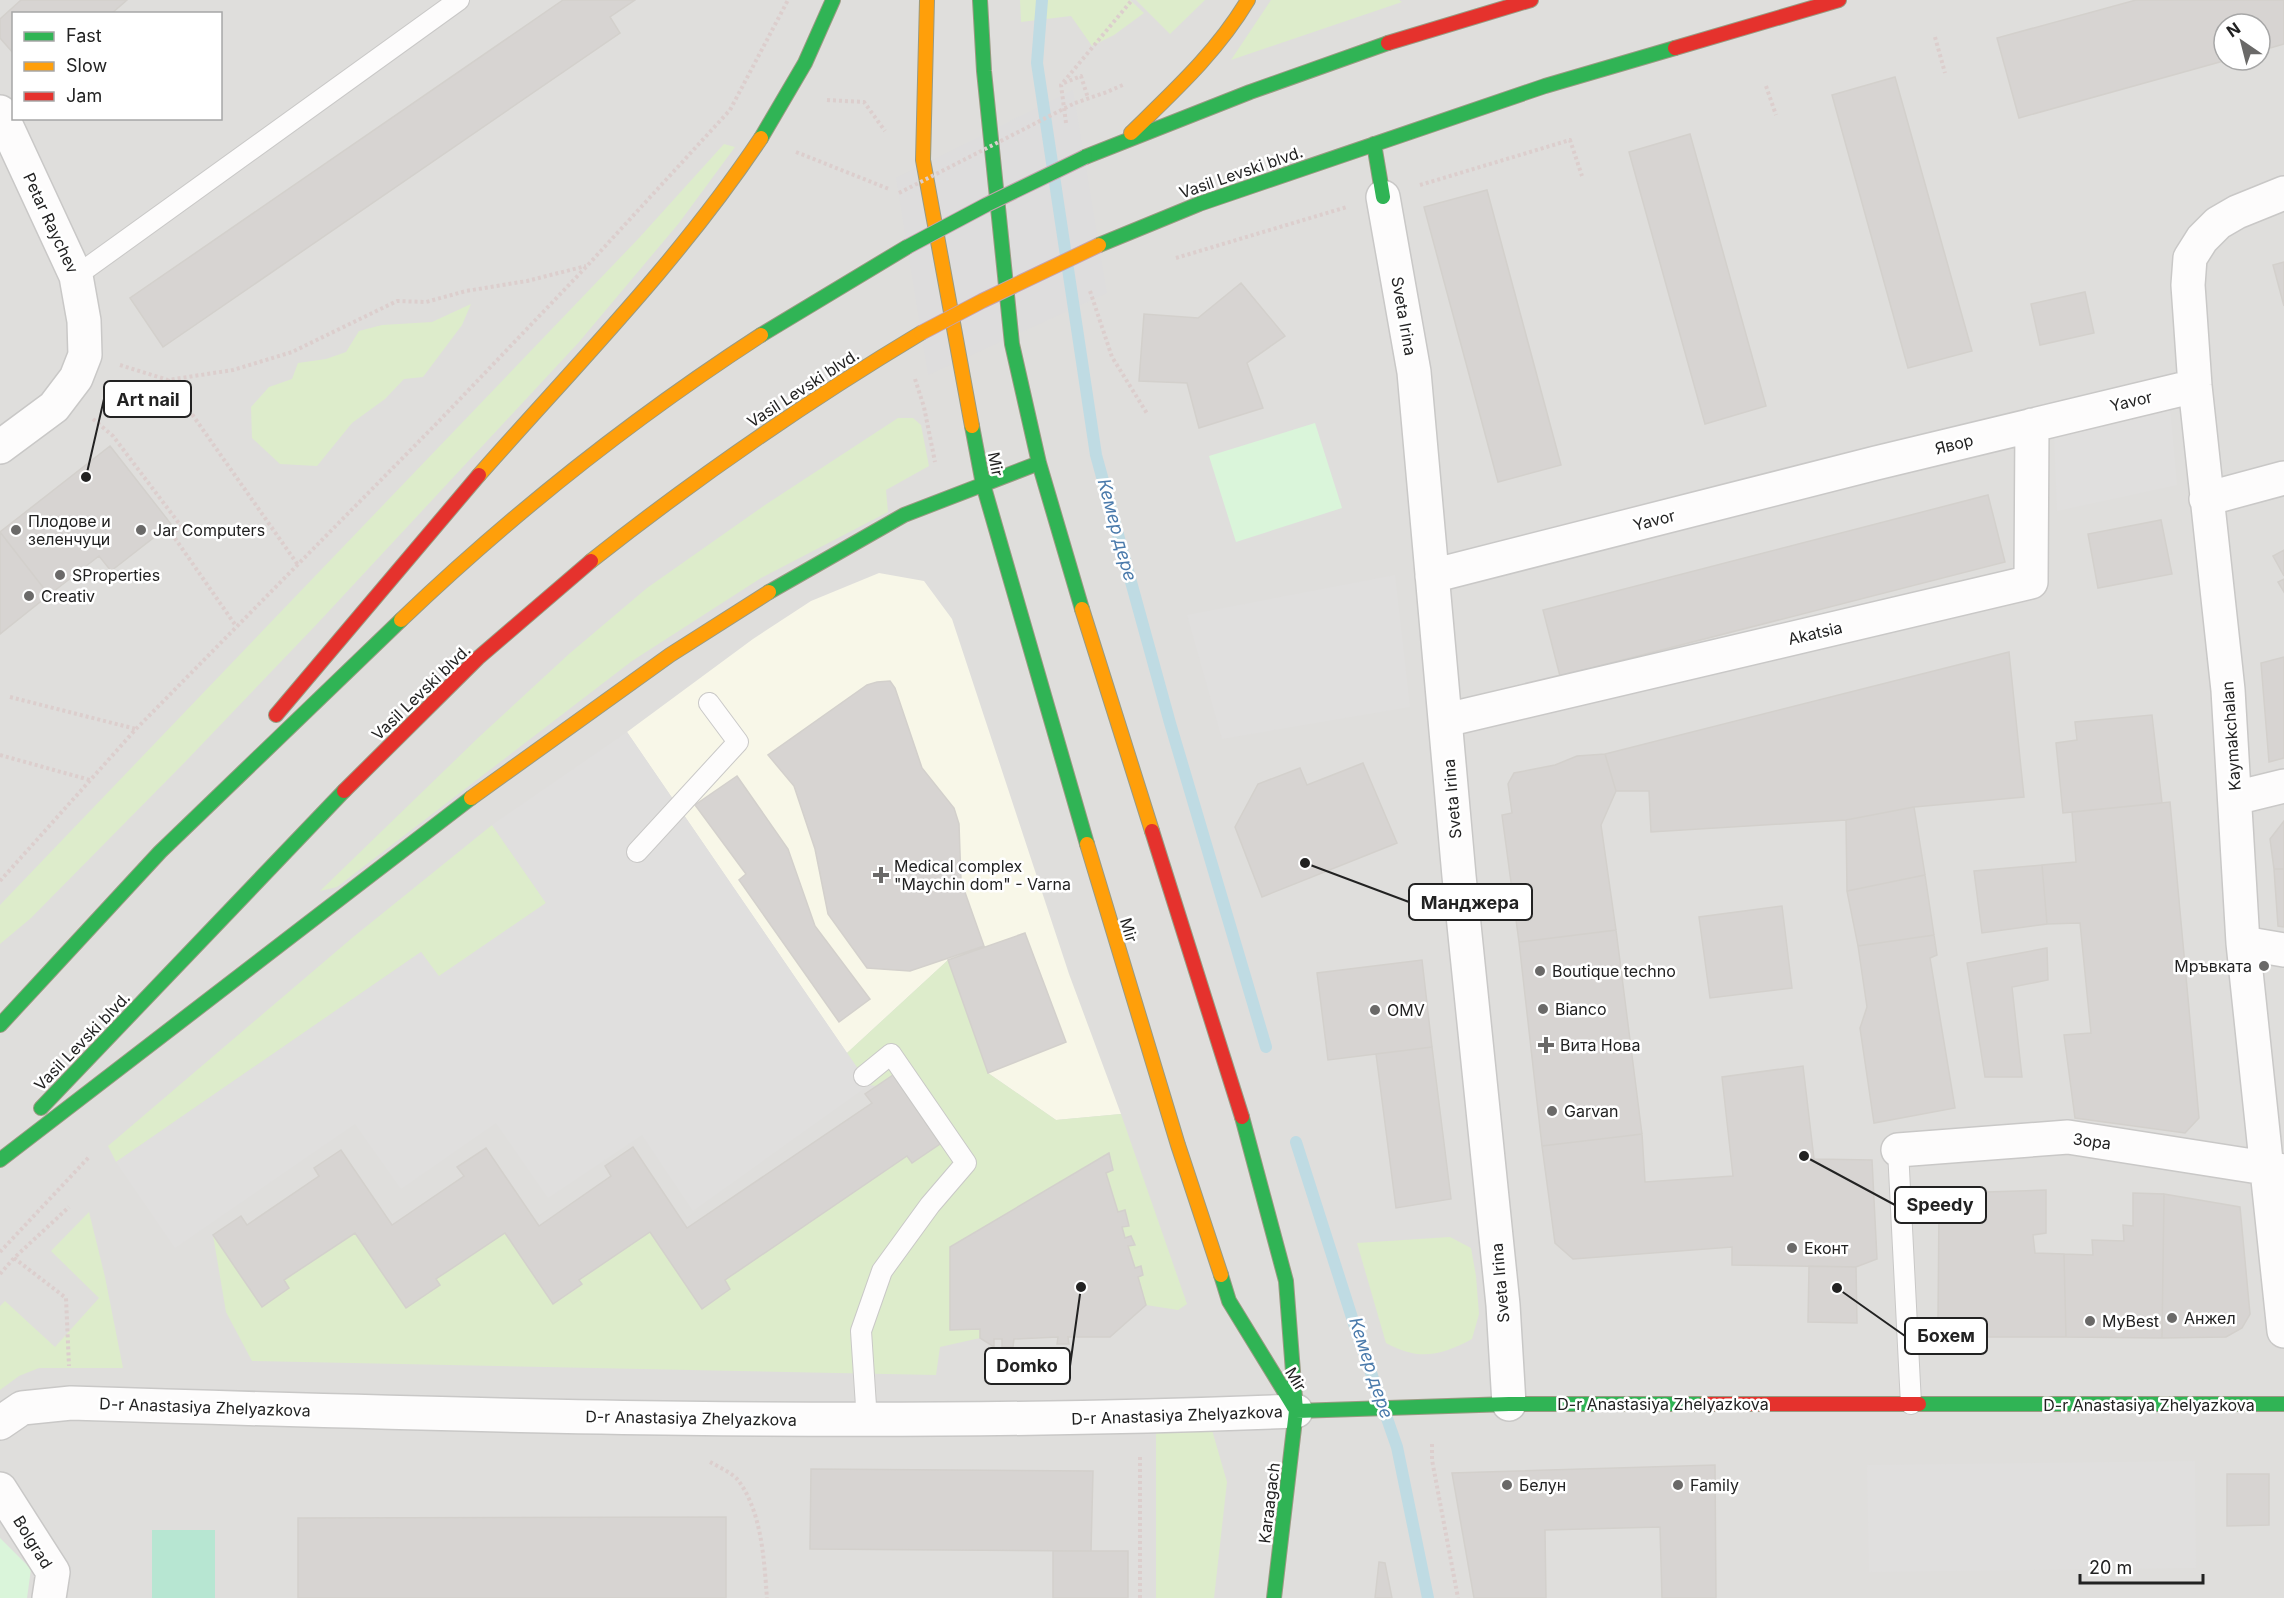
<svg xmlns="http://www.w3.org/2000/svg" width="2284" height="1598" font-family="Inter,sans-serif">
<style>
.residential{fill:#dfdedc;fill-rule:evenodd}
.education{fill:#f8f7e8}
.grass{fill:#ddeccb}
.park{fill:#daf5da}
.pitch{fill:#b7e6d2}
.parking{fill:#e0dfde}
.pier{fill:#dedddd}
.lines{fill:none;stroke-linecap:round;stroke-linejoin:round}
.stream{stroke:#bfdbe3;stroke-width:12}
.building{fill:#d7d4d2;stroke:#d3d0cc;stroke-width:1.5}
.lane-casing{stroke:#c9c8c7;stroke-width:22}
.street-casing{stroke:#c9c8c7;stroke-width:36}
.fast-casing{stroke:#999a82;stroke-width:16}
.slow-casing{stroke:#999a82;stroke-width:16}
.jam-casing{stroke:#999a82;stroke-width:16}
.path{stroke:#dccecd;stroke-width:4;stroke-dasharray:3 3;stroke-linecap:butt}
.lane{stroke:#fdfcfc;stroke-width:20}
.street{stroke:#fdfcfc;stroke-width:33}
.fast{stroke:#30b455;stroke-width:14}
.slow{stroke:#ff9f0a;stroke-width:14}
.jam{stroke:#e5322d;stroke-width:14}
.fast-bridge-casing{stroke:#c5a2ac;stroke-width:16;stroke-linecap:butt}
.slow-bridge-casing{stroke:#c5a2ac;stroke-width:16;stroke-linecap:butt}
.path-bridge{stroke:#dccecd;stroke-width:4;stroke-dasharray:3 3;stroke-linecap:butt}
.fast-bridge{stroke:#30b455;stroke-width:14}
.slow-bridge{stroke:#ff9f0a;stroke-width:14}
.poi-dot{fill:#6a6968;stroke:#fff;stroke-width:2}
.labels{text-anchor:middle;stroke-width:5;stroke-linejoin:round;paint-order:stroke}
.street-label{font-size:16px;fill:#222;stroke:#fff}
.poi-label{font-size:16px;fill:#222;stroke:#fff;text-anchor:start}
.water-label{font-size:18px;font-style:italic;fill:#4a7aab;stroke:#fff}
.leader{fill:none;stroke:#222;stroke-width:2}
.callout-dot{fill:#222;stroke:#fff;stroke-width:2}
.callout{fill:#fff;stroke:#222;stroke-width:2}
.callout-label{font-size:18px;text-anchor:middle;font-weight:bold;fill:#222}
</style>
<rect width="100%" height="100%" fill="#f0eeeb"/>
<path class="residential" d="M0,0H2284V1598H0ZM14,14H220V118H14ZM2224,24H2260V60H2224Z"/>
<path class="education" d="M879,573L924,581L952,619L1069,974L1121,1114L1056,1120L988,1073L948,960L847,1053L627,732L753,639L811,601Z"/>
<path class="grass" d="M1020,0H1130L1144,13L1114,35L1092,46L1071,16L1021,22Z
M1136,0H1205L1170,34Z
M1271,0H1399L1402,2L1231,60Z
M724,144L735,147L679,223L579,342L316,625L185,762L31,918L0,944V905L639,238Z
M471,304L462,325L423,377L404,379L385,399L352,423L317,466L280,464L252,438L251,407L269,387L292,379L298,363L326,359L346,352L359,331L382,325L432,322Z
M898,418H913L921,425L929,466L886,490L888,512L761,578L632,661L337,887L320,891L479,737L569,654L647,588L765,505Z
M492,825L546,903L438,977L421,952L116,1162L108,1146L352,938Z
M948,960L988,1073L1056,1120L1121,1114L1187,1304L1178,1310L1146,1305L1138,1277L1143,1275L1141,1267L1135,1268L1128,1246L1135,1245L1131,1236L1125,1238L1122,1227L1129,1226L1125,1210L1118,1212L1106,1173L1113,1170L1108,1154L950,1247V1330L980,1329V1338L940,1347L936,1375L252,1361L226,1312L213,1235L262,1307L289,1288L284,1280L355,1233L436,1279L505,1233L553,1304L582,1285L579,1280L650,1232L702,1309L730,1289L725,1280L907,1156L912,1162L940,1144L893,1075L877,1086L869,1085L847,1053Z
M89,1212L105,1277L123,1368H39L19,1376L0,1390V1306L5,1301L55,1347L99,1298L51,1251Z
M1450,1237L1471,1248L1476,1276L1479,1314L1472,1339C1440,1356 1419,1361 1386,1343L1357,1243Z
M1212,1430L1227,1482L1214,1598H1156V1431Z"/>
<path class="park" d="M1315,423L1342,508L1236,542L1209,456Z
M0,1538L31,1569L27,1598H0Z"/>
<path class="pitch" d="M152,1530H215V1598H152Z"/>
<path class="parking" d="M2170,408L2177,485L2057,511L2054,435Z
M1395,575L1410,707L1222,739L1187,615Z
M627,732L869,1085L693,1211L642,1135L548,1198L496,1123L401,1189L355,1124L175,1248L116,1162L421,952L439,976L546,903L492,825Z
M2195,1461L2196,1568L1869,1572L1867,1465Z"/>
<path class="pier" d="M1073,90L1107,293L928,375L896,178Z"/>
<g class="lines">
<path class="stream" d="M1042,0L1037,63L1096,455L1170,723L1266,1047
M1296,1142L1355,1327L1397,1447L1428,1598"/>
</g>
<path class="building" d="M21,0H127L111,14H14V54L0,38V19Z
M563,0H635L610,17L620,33L163,347L130,298Z
M2136,0H2284V44L2260,51V24H2224V60H2227L2019,118L1997,38Z
M1895,77L1972,351L1908,368L1832,95Z
M1690,134L1766,406L1705,424L1629,152Z
M1487,190L1561,465L1498,482L1424,207Z
M2284,262V306L2273,265Z
M1241,283L1285,336L1247,363L1263,408L1199,428L1187,383L1139,381L1144,314L1198,318Z
M2085,292L2094,333L2040,345L2031,304Z
M110,446L171,524L111,571L99,556L49,595L0,532Z
M1988,495L2005,562L1560,676L1543,610Z
M2161,520L2172,574L2098,588L2088,534Z
M0,532L49,595L0,634Z
M2284,550V576L2273,556Z
M2284,579V592L2278,582Z
M2009,652L2024,797L1914,807L1846,820L1651,832L1649,791H1616L1605,754Z
M2284,657V758L2269,762L2261,663Z
M890,681L895,688L922,768L954,808L959,824L961,881L984,946L910,971L867,968L828,914L815,849L794,786L768,755L867,685L877,682Z
M2152,715L2162,803L2063,813L2056,743L2077,740L2075,722Z
M1605,754L1616,791L1601,825L1616,930L1519,942L1502,815L1512,813L1508,784L1514,773L1555,765L1577,756Z
M1363,763L1397,843L1262,897L1235,827L1258,784L1300,768L1307,785Z
M737,776L788,849L815,926L870,999L839,1022L739,880L746,874L695,805Z
M2170,802L2199,1118L2185,1133L2075,1118L2064,1035L2091,1033L2080,923L2047,924L2042,865L2076,862L2072,812Z
M1914,807L1925,875L1847,891L1846,820Z
M2284,821V869H2274L2270,839Z
M2042,865L2047,924L1982,933L1974,871Z
M2274,869H2284V927L2278,926Z
M1925,875L1934,935L1858,946L1847,891Z
M1782,906L1792,988L1710,998L1699,917Z
M1616,930L1642,1134L1542,1146L1519,942Z
M1025,933L1066,1042L988,1073L948,960Z
M1934,935L1937,955L1930,958L1955,1108L1874,1123L1860,1028L1867,1007L1858,946Z
M2047,948L2048,980L2012,987L2022,1077H1985L1967,963Z
M1422,960L1432,1047L1328,1060L1317,973Z
M1432,1047L1451,1199L1396,1208L1376,1054Z
M1803,1066L1814,1159L1872,1160L1877,1259L1856,1267L1732,1265V1247L1573,1259L1555,1243L1542,1146L1642,1134L1645,1182L1733,1176L1722,1077Z
M893,1075L940,1144L912,1163L907,1156L725,1280L730,1289L702,1309L650,1232L579,1280L582,1284L553,1304L505,1233L436,1279L440,1285L406,1308L355,1233L284,1280L289,1288L262,1307L213,1235L241,1216L247,1225L319,1176L314,1168L341,1150L392,1225L464,1176L457,1167L486,1148L539,1226L611,1176L605,1166L633,1147L687,1228L872,1103L865,1094Z
M1109,1153L1113,1170L1106,1173L1118,1212L1125,1210L1129,1226L1122,1227L1125,1238L1131,1236L1135,1245L1128,1246L1135,1268L1141,1266L1143,1275L1138,1277L1146,1305L1110,1337H1068L1069,1344H1057L1058,1337L1014,1339L1013,1347H1002V1339H994V1347L980,1338V1329L950,1330V1247Z
M2046,1190V1233L2033,1235L2035,1253L2064,1254L2066,1337H1956L1938,1319L1939,1205H1954L1955,1193Z
M2133,1193L2164,1194L2162,1338L2066,1337L2064,1254L2093,1255L2092,1240L2124,1241L2123,1225L2133,1226Z
M2164,1194L2240,1207L2250,1314L2242,1328L2226,1337L2162,1338Z
M1809,1266L1856,1267L1857,1323L1808,1322Z
M1715,1465L1716,1598H1662L1660,1527L1545,1530L1546,1598H1474L1452,1473Z
M811,1469L1093,1471L1091,1551L810,1549Z
M2227,1474H2269V1525L2227,1526Z
M726,1517V1598H298V1518Z
M1053,1551H1128V1598H1053Z
M1379,1562L1385,1563L1392,1598H1375Z"/>
<g class="lines">
<g class="lane-casing">
<path id="lane" d="M76,276L459,0
M637,852L738,742L709,703
M864,1076L891,1054L966,1163L930,1205L882,1271L861,1331L867,1421
M1898,1150L1911,1404"/>
</g>
<g class="street-casing">
<path id="street" d="M0,112L76,276L84,321L85,355L76,378L54,407L0,447
M2284,193L2237,212L2218,223L2202,239L2190,258L2188,285L2195,386L2228,690L2243,943L2284,1331
M1383,197L1414,372L1459,876L1503,1305L1509,1404
M2206,499L2284,478
M1432,576L1876,463L2195,386
M1446,720L2031,582L2032,425
M2235,798L2284,786
M2243,943L2284,950
M1898,1150L2068,1137L2284,1171
M0,1423L22,1408L71,1403C479,1416 888,1428 1296,1411
M0,1489L53,1572L49,1598"/>
</g>
<g class="fast-casing">
<path id="fast" d="M980,0L984,71L1012,344L1039,463L1082,609
M761,138L805,63L833,0
M1374,144L1383,197
M1085,157L1250,92L1388,43
M1099,245L1199,204L1545,86L1675,48
M761,335L907,247
M972,426L983,484L1087,844
M769,592L904,515L1039,463
M0,1025L160,852L401,620
M41,1108L344,791
M1242,1117L1286,1281L1296,1411L1274,1598
M0,1160L471,798
M1221,1275L1229,1301L1294,1407
M1919,1404H2284
M1296,1411L1509,1404H1704"/>
</g>
<g class="slow-casing">
<path id="slow" d="M927,0L923,160L972,426
M1131,133C1174,91 1217,52 1248,0
M479,475C576,365 679,261 761,138
M591,561C696,478 806,402 921,333
M1082,609L1152,831
M401,620C514,512 630,420 761,335
M471,798L670,655L769,592
M1087,844L1178,1145L1221,1275"/>
</g>
<g class="jam-casing">
<path id="jam" d="M1388,43L1531,0
M1675,48L1839,0
M276,715L479,475
M344,791L478,658L591,561
M1152,831L1242,1117
M1704,1404H1919"/>
</g>
<path class="path" d="M1935,37L1945,73
M1064,83L1081,76L1088,98
M1766,86L1776,115
M827,100L864,102L885,131
M1075,103L1107,92L1125,84
M1066,123L1061,85L1132,0
M796,152L889,189
M1420,185L1570,140L1582,176
M1176,258L1347,207
M1090,291L1112,357L1148,415
M120,365L168,380L233,370L292,352L397,301L426,302L466,291L527,281L586,266
M915,379L924,407L935,462
M168,380L298,565
M93,419L113,436L181,526L172,534L236,626
M10,697L136,729
M0,755L90,780
M0,881L136,729L439,421L587,266L730,110L788,0
M0,1252L89,1157
M14,1258L66,1298L69,1366
M0,1274L14,1258L69,1207
M1432,1444V1460L1458,1598
M710,1462C719,1467 732,1473 738,1480C762,1512 764,1560 767,1598
M1140,1598V1455"/>
<use href="#lane" class="lane"/>
<use href="#street" class="street"/>
<use href="#fast" class="fast"/>
<use href="#slow" class="slow"/>
<use href="#jam" class="jam"/>
<g class="fast-bridge-casing">
<path id="fast-bridge" d="M907,247L986,205L1085,157"/>
</g>
<g class="slow-bridge-casing">
<path id="slow-bridge" d="M921,333L982,301L1099,245"/>
</g>
<path class="path-bridge" d="M899,193L1075,103"/>
<use href="#fast-bridge" class="fast-bridge"/>
<use href="#slow-bridge" class="slow-bridge"/>
</g>
<g class="poi-dot">
<circle cx="16" cy="530" r="6"/>
<circle cx="141" cy="530" r="6"/>
<circle cx="60" cy="575" r="6"/>
<circle cx="29" cy="596" r="6"/>
<path d="M878 866h6v6h6v6h-6v6h-6v-6h-6v-6h6z"/>
<circle cx="2264" cy="966" r="6"/>
<circle cx="1540" cy="971" r="6"/>
<circle cx="1543" cy="1009" r="6"/>
<circle cx="1375" cy="1010" r="6"/>
<path d="M1543 1036h6v6h6v6h-6v6h-6v-6h-6v-6h6z"/>
<circle cx="1552" cy="1111" r="6"/>
<circle cx="1792" cy="1248" r="6"/>
<circle cx="2172" cy="1318" r="6"/>
<circle cx="2090" cy="1321" r="6"/>
<circle cx="1507" cy="1485" r="6"/>
<circle cx="1678" cy="1485" r="6"/>
</g>
<g class="labels">
<g class="street-label">
<text transform="translate(1241 172) rotate(-19)" y="6">Vasil Levski blvd.</text>
<text transform="translate(51 223) rotate(65)" y="6">Petar Raychev</text>
<text transform="translate(1404 316) rotate(80)" y="6">Sveta Irina</text>
<text transform="translate(803 388) rotate(-33)" y="6">Vasil Levski blvd.</text>
<text transform="translate(2131 401) rotate(-13)" y="6">Yavor</text>
<text transform="translate(1954 444) rotate(-14)" y="6">Явор</text>
<text transform="translate(996 464) rotate(79)" y="6">Mir</text>
<text transform="translate(1654 520) rotate(-14)" y="6">Yavor</text>
<text transform="translate(1815 633) rotate(-13)" y="6">Akatsia</text>
<text transform="translate(421 692) rotate(-44)" y="6">Vasil Levski blvd.</text>
<text transform="translate(2231 736) rotate(-94)" y="6">Kaymakchalan</text>
<text transform="translate(1452 799) rotate(-95)" y="6">Sveta Irina</text>
<text transform="translate(1129 930) rotate(73)" y="6">Mir</text>
<text transform="translate(82 1041) rotate(-46)" y="6">Vasil Levski blvd.</text>
<text transform="translate(2092 1141) rotate(8)" y="6">Зора</text>
<text transform="translate(1500 1283) rotate(-95)" y="6">Sveta Irina</text>
<text transform="translate(1296 1379) rotate(59)" y="6">Mir</text>
<text x="1663" y="1410">D-r Anastasiya Zhelyazkova</text>
<text x="2149" y="1411">D-r Anastasiya Zhelyazkova</text>
<text transform="translate(205 1407) rotate(2)" y="6">D-r Anastasiya Zhelyazkova</text>
<text transform="translate(1177 1415) rotate(-2)" y="6">D-r Anastasiya Zhelyazkova</text>
<text transform="translate(691 1418) rotate(1)" y="6">D-r Anastasiya Zhelyazkova</text>
<text transform="translate(1269 1503) rotate(-83)" y="6">Karaagach</text>
<text transform="translate(33 1542) rotate(58)" y="6">Bolgrad</text>
</g>
<g class="poi-label">
<text x="28" y="527">Плодове и<tspan x="28" dy="18">зеленчуци</tspan></text>
<text x="153" y="536">Jar Computers</text>
<text x="72" y="581">SProperties</text>
<text x="41" y="602">Creativ</text>
<text x="894" y="872">Medical complex<tspan x="894" dy="18">"Maychin dom" - Varna</tspan></text>
<text x="2252" y="972" text-anchor="end">Мръвката</text>
<text x="1552" y="977">Boutique techno</text>
<text x="1555" y="1015">Bianco</text>
<text x="1387" y="1016">OMV</text>
<text x="1560" y="1051">Вита Нова</text>
<text x="1564" y="1117">Garvan</text>
<text x="1804" y="1254">Еконт</text>
<text x="2184" y="1324">Анжел</text>
<text x="2102" y="1327">MyBest</text>
<text x="1519" y="1491">Белун</text>
<text x="1690" y="1491">Family</text>
</g>
<g class="water-label">
<text transform="translate(1117 530) rotate(75)" y="6">Кемер дере</text>
<text transform="translate(1371 1368) rotate(72)" y="6">Кемер дере</text>
</g>
</g>
<path class="leader" d="M86 477L104 399M1305 863L1409 902M1804 1156L1895 1205M1837 1288L1905 1336M1081 1287L1070 1366"/>
<g class="callout-dot">
<circle cx="86" cy="477" r="6"/>
<circle cx="1305" cy="863" r="6"/>
<circle cx="1804" cy="1156" r="6"/>
<circle cx="1837" cy="1288" r="6"/>
<circle cx="1081" cy="1287" r="6"/>
</g>
<g class="callout">
<rect x="104" y="381" width="87" height="36" rx="6"/>
<rect x="1409" y="884" width="123" height="36" rx="6"/>
<rect x="1895" y="1187" width="91" height="36" rx="6"/>
<rect x="1905" y="1318" width="82" height="36" rx="6"/>
<rect x="985" y="1348" width="85" height="36" rx="6"/>
</g>
<g class="callout-label">
<text x="148" y="406">Art nail</text>
<text x="1470" y="909">Манджера</text>
<text x="1940" y="1211">Speedy</text>
<text x="1946" y="1342">Бохем</text>
<text x="1027" y="1372">Domko</text>
</g>
<rect x="12" y="12" width="210" height="108" fill="#ffffff" stroke="#a7a7a7" stroke-width="1.5"/>
<rect x="24" y="32" width="30" height="9" fill="#30b455" stroke="#a7a7a7" stroke-width="1.5"/>
<text x="66" y="42" font-size="18" fill="#222222">Fast</text>
<rect x="24" y="62" width="30" height="9" fill="#ff9f0a" stroke="#a7a7a7" stroke-width="1.5"/>
<text x="66" y="72" font-size="18" fill="#222222">Slow</text>
<rect x="24" y="92" width="30" height="9" fill="#e5322d" stroke="#a7a7a7" stroke-width="1.5"/>
<text x="66" y="102" font-size="18" fill="#222222">Jam</text>
<g transform="translate(2242 42) rotate(325)"><circle r="28" fill="#ffffff" stroke="#a7a7a7" stroke-width="1.5"/>
<path d="M0-4.5L10 22L0 15L-10 22Z" fill="#6a6968"/>
<text y="-9" font-size="16" font-weight="bold" text-anchor="middle" fill="#222222">N</text>
</g>
<path d="M2080 1574v9h123v-9" fill="none" stroke="#222222" stroke-width="3"/>
<text x="2089" y="1574" font-size="18" fill="#222222" stroke="#ffffff" stroke-width="4.5" paint-order="stroke">20 m</text>
</svg>
